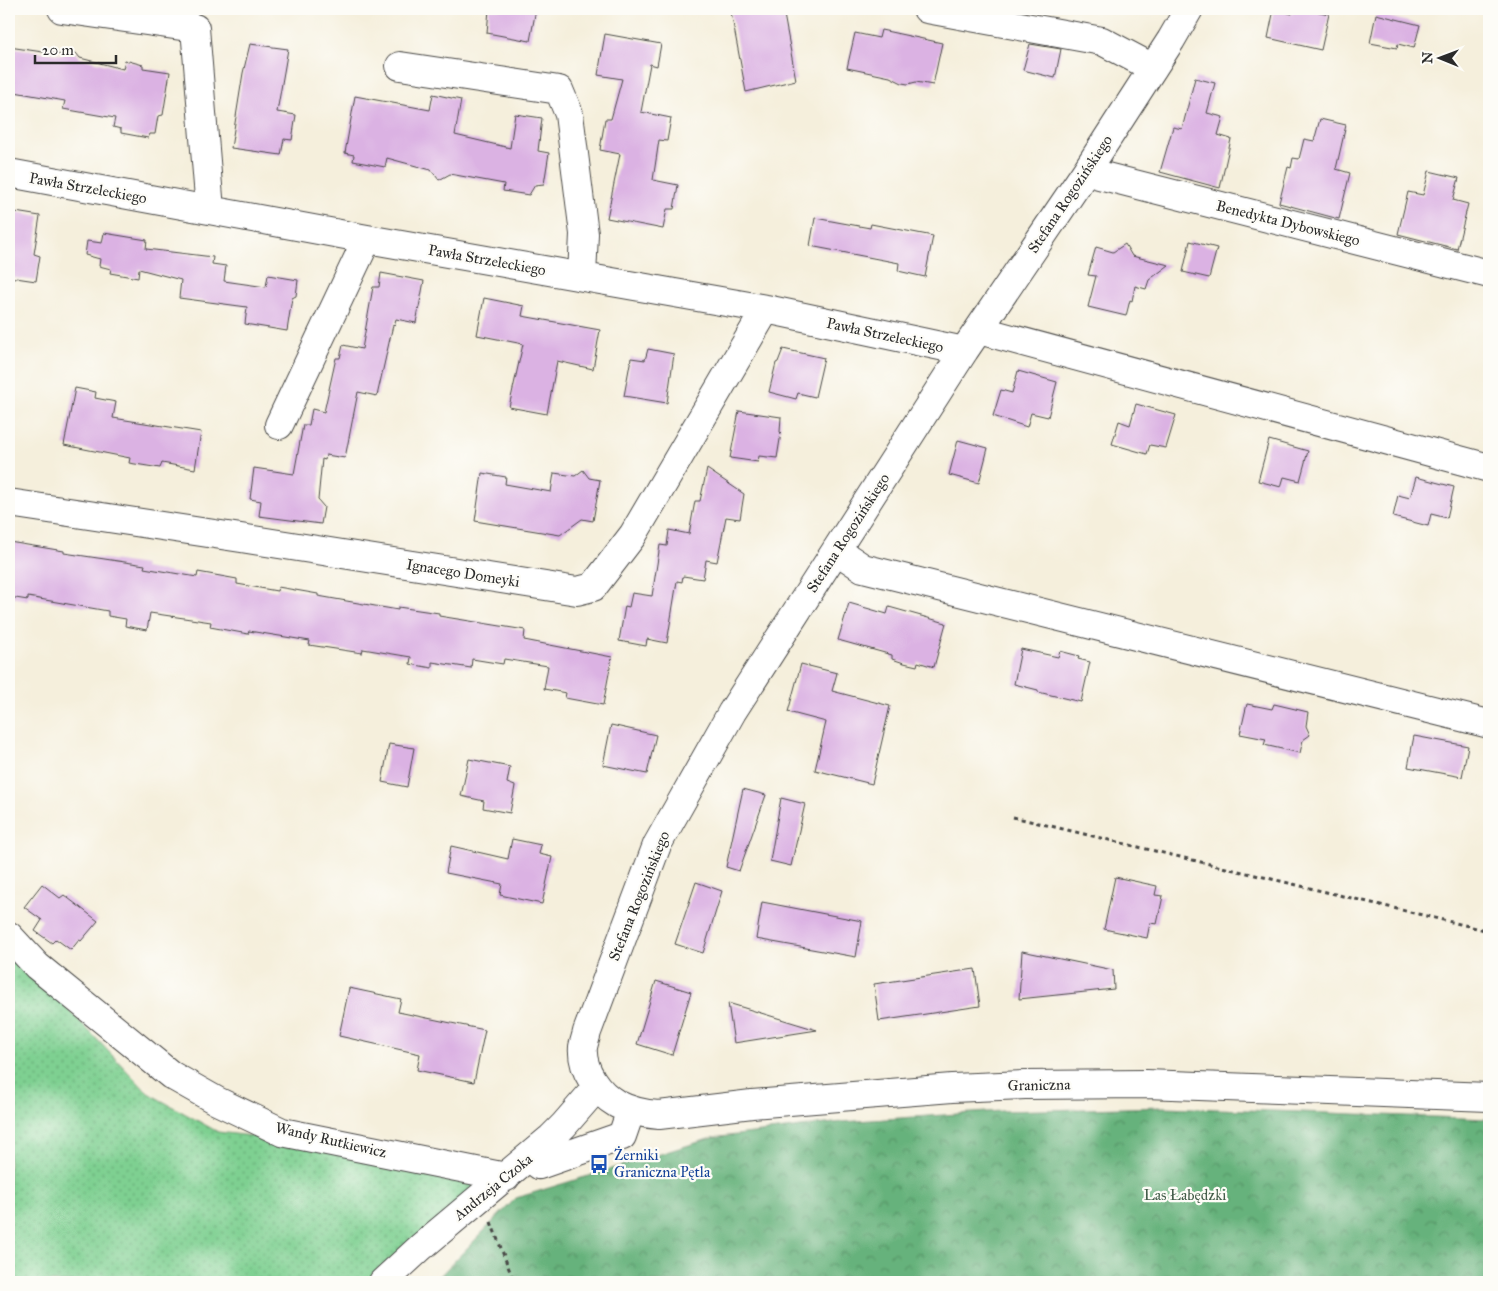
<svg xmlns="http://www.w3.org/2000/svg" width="1498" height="1291" font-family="'IM FELL Great Primer',serif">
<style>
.grass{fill:url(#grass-dots);stroke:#547e5e}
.forest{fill:url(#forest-crowns);stroke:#486e53}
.building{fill:#dbb2e3}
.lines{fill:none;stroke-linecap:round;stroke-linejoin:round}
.minor-casing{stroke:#494846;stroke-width:30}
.path{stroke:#494846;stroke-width:3;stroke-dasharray:4 4;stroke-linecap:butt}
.minor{stroke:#fff;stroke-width:28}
.labels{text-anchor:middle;stroke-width:4.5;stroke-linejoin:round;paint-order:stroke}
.street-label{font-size:15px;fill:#2b2b2b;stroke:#fdfcf7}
.transit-label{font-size:15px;fill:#164399;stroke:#fdfcf7;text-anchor:start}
.park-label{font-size:15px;fill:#445d4a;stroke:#fdfcf7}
</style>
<defs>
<pattern id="grass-dots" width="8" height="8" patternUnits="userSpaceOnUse" patternTransform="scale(1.25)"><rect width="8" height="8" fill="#7ed091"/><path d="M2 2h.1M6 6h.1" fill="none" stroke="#67a977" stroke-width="1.8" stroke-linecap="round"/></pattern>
<pattern id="forest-crowns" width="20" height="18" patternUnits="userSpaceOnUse" patternTransform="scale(1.25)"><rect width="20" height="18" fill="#66b27b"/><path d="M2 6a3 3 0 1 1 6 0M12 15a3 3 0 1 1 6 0" fill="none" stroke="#549165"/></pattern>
</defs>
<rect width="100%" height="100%" fill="#fdfcf7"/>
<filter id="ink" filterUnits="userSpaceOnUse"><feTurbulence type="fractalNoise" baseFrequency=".02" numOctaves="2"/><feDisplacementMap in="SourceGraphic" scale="10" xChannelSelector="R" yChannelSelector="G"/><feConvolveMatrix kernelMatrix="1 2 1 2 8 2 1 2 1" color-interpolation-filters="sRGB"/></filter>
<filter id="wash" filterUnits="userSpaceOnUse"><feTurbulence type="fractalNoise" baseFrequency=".0096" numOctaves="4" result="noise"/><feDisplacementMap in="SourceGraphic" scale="20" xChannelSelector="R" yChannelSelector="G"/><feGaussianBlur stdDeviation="1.12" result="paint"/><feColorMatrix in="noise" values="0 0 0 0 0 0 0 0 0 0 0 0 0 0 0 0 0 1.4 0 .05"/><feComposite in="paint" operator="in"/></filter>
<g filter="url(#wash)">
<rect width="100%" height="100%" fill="#f5efdc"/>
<path class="grass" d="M9,947L148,1093L218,1132L502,1166L389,1282H9Z"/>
<path class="forest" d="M1165,1107L1489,1119V1282H434L516,1198L712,1138L842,1122L1001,1111Z"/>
<g id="blocks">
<path class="building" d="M489,9H536L530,41L487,33Z
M748,9H783L796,80L746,92L731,12Z
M1274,9L1292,14L1293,9H1306L1329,14L1321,50L1268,38Z
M1376,14L1420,25L1414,48L1398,44L1397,48L1370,43Z
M881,30L942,43L933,85L916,82L908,84L902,83L890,77L847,68L855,33L879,38Z
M605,34L661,44L657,66L650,64L641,112L671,118L667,141L659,140L653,180L678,185L674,209H667L663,229L607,218L620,154L600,150L605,119H611L622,79L598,75Z
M250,44L288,49L277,112L296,115L292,140L284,139L281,155L231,148L243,73Z
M1030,44L1061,49L1055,78L1023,70Z
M9,47L63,55L67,51L76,53L80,58L123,69L125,60L143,65V68L170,72L163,115L158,116L155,134H150L148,138L121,133V129L113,127L115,118L63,109L65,101L9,91Z
M1195,78L1215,83L1207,113L1223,117L1218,135L1231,139L1220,188L1160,172L1173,127L1182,129Z
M433,94L461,100L455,135L510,148L515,114L542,118L538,151L549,153L544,184L535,185L529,195L503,191L504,184L450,174L439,180L431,170L387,158L385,167L353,161L354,155L345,153L355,96L430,110Z
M1320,119L1346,125L1336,169L1350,173L1339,219L1279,203L1288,167L1291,168L1293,158L1299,159L1304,139L1314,141Z
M1429,171L1459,178L1453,200L1468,204L1457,249L1398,234L1408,192L1423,195Z
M9,211L40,216L34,254L40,256L36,281L9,277Z
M815,218L870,228L871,224L933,236L925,277L898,271L899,263L810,246Z
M104,233L147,240L146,249L213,257L212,264L226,266L224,281L266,287L268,275L298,280L296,296L292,298L287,331L245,324L247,307L179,298L181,280L139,269L138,278L110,273L111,269L99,266L100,259L85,255L87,241L102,243Z
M1190,241L1217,248L1209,278L1183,272Z
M1125,244L1132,256L1169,265L1149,280L1146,289L1135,286L1132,301L1130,300L1126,316L1088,307L1096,276L1088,275L1096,247L1113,252Z
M381,273L424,281L416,323L396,319L394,326L393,325L377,396L358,392L345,458L326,455L325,460L322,459L318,500L324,507L321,524L259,516L261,501L250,499L254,468L294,474L303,425H309L312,409L324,412L336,358H340L343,345L362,349L373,287H379Z
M484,298L524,306L522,316L600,330L593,369L557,361L547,414L509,407L523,344L477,335Z
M648,349L674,354L667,403L624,396L631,358L645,360Z
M783,349L824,358L815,397L798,393L796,399L769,392L776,363L778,362Z
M1018,371L1057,382L1048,417L1031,413L1027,427L993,416L1001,390L1012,393Z
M75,388L96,392L95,398L116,402L113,418L201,432L195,469L162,463L160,468L129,463L130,458L64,445Z
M1136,404L1176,415L1166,448L1150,445L1147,454L1112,444L1119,421L1130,425Z
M739,411L781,417L780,432L781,433L777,458L759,456L758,462L730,458Z
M958,440L988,448L979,483L949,475Z
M1269,440L1308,451L1300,481L1284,477L1281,487L1258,481Z
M707,469L744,494L740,519L726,517L717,562L706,560L703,579L683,576L682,582L677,581L667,643L647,639L646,646L619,641L625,606L629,607L632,593L652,596L660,545L667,546L669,530L689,534L695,501H700Z
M583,470L589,478L600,480L593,521L582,519L560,535L475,521L482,473L506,477L505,484L551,492L554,473L575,476Z
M1416,477L1454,487L1447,518L1431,514L1428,526L1393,517L1398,495L1410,498Z
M9,542L64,551V553L145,565L144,568L197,577L198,572L237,579V584L277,591L278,587L318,594V596L398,610V607L439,613V616L525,630L524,640L612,657L603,705L565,698L566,693L544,689L548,666L504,659L503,664L472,659L471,668L432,662V668L410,664L411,657L363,649L362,653L309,645L310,641L249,631L248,634L210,627L211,622L150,613L147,630L125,626L126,619L108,616V611L28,597V600L9,597Z
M849,603L887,614L889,607L946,623L934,667L918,662L917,666L904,663L892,659V655L838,640Z
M1021,649L1058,657L1060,651L1079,656L1078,659L1090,662L1081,702L1038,692V690L1014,684Z
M801,664L837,673L832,691L890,706L872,784L815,770L826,722L788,712Z
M1247,704L1272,709L1274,704L1308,712L1306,726L1310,735L1303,740L1300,753L1264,745L1266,739L1240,734Z
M611,725L656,735L647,774L603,765Z
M1414,736L1468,746L1462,777L1408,767Z
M389,744L414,748L407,787L382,782Z
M469,759L510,767L507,783L515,786L510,813L483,808L484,801L461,796Z
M743,789L766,795L739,871L726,867Z
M781,798L805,804L791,866L770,861Z
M512,839L541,845L539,854L552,857L542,904L500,895L502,884L446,873L451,846L508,859Z
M1115,877L1157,886L1155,895L1163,896L1157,924L1150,923L1147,938L1104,929Z
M696,882L722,891L703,953L675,944Z
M42,884L60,898L64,895L98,921L81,941L79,940L71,950L56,939L52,943L35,931L42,920L24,907Z
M762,902L862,921L856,957L756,939Z
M1022,951L1113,970L1114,989L1019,999Z
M975,969L980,1006L879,1021L874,984Z
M656,981L691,992L672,1055L637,1044Z
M349,988L401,999L398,1012L485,1030L474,1082L417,1070L420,1054L339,1036Z
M728,1003L817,1030L734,1043Z"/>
</g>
</g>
<g filter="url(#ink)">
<use href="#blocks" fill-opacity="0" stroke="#494846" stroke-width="1"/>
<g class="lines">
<g class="minor-casing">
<path id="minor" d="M62,9L195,28L210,210
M927,9L1102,41L1153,68
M1189,9L1171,40L1087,170L964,351L732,712L657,845L587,1032C586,1037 584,1042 583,1047C581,1070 598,1093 617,1104C630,1111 644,1114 659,1115L752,1104L952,1088L1025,1085L1146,1084L1489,1097
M400,66L559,90L569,114L584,234L582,276
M1087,170L1099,175L1489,274
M9,173L367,239L766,309L964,351
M979,330L1489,468
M279,425L367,239
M9,503L241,538L577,591L593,587L633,535L766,309
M836,550L863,568L1489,724
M9,936L37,966L171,1075L217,1101L282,1132L506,1177
M530,1157L539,1165L622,1136L631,1110
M383,1282L421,1247L551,1138L564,1125L597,1087"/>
</g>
<path class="path" d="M1013,817L1489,931
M491,1222L514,1282"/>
<use href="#minor" class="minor"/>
</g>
</g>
<defs>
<g id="bus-bare" transform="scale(1.5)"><path d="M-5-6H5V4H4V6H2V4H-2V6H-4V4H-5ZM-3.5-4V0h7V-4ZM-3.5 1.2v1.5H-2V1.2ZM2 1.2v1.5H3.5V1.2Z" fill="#1a4fb4" stroke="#fdfcf7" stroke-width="2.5" paint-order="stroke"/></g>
</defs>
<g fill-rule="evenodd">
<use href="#bus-bare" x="599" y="1164"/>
</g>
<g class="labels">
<g class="street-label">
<text transform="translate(88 188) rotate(10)" y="5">Pawła Strzeleckiego</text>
<text transform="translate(1070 194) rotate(-56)" y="5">Stefana Rogozińskiego</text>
<text transform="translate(1288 223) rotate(14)" y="5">Benedykta Dybowskiego</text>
<text transform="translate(487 260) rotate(10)" y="5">Pawła Strzeleckiego</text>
<text transform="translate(885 335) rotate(12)" y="5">Pawła Strzeleckiego</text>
<text transform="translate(848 533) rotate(-57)" y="5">Stefana Rogozińskiego</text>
<text transform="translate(463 573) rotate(9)" y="5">Ignacego Domeyki</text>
<text transform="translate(639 896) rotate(-68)" y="5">Stefana Rogozińskiego</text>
<text transform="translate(1039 1085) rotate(-1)" y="5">Graniczna</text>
<text transform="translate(331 1140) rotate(13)" y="5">Wandy Rutkiewicz</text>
<text transform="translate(493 1187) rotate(-39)" y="5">Andrzeja Czoka</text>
</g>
<g class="transit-label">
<text x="614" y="1160">Żerniki<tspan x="614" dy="17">Graniczna Pętla</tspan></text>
</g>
<g class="park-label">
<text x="1185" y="1200">Las Łabędzki</text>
</g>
</g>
<rect width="1498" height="1291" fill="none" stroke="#fdfcf7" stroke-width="30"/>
<g transform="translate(1440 58) rotate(271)" stroke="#fdfcf7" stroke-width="4" paint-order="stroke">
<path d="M0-4L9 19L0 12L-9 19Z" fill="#2b2b2b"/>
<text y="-8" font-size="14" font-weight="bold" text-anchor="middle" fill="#2b2b2b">N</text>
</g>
<path d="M35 55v8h81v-8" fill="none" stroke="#2b2b2b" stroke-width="2.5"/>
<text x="42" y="55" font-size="15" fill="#2b2b2b" stroke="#fdfcf7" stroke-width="4" paint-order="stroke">20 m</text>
</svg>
